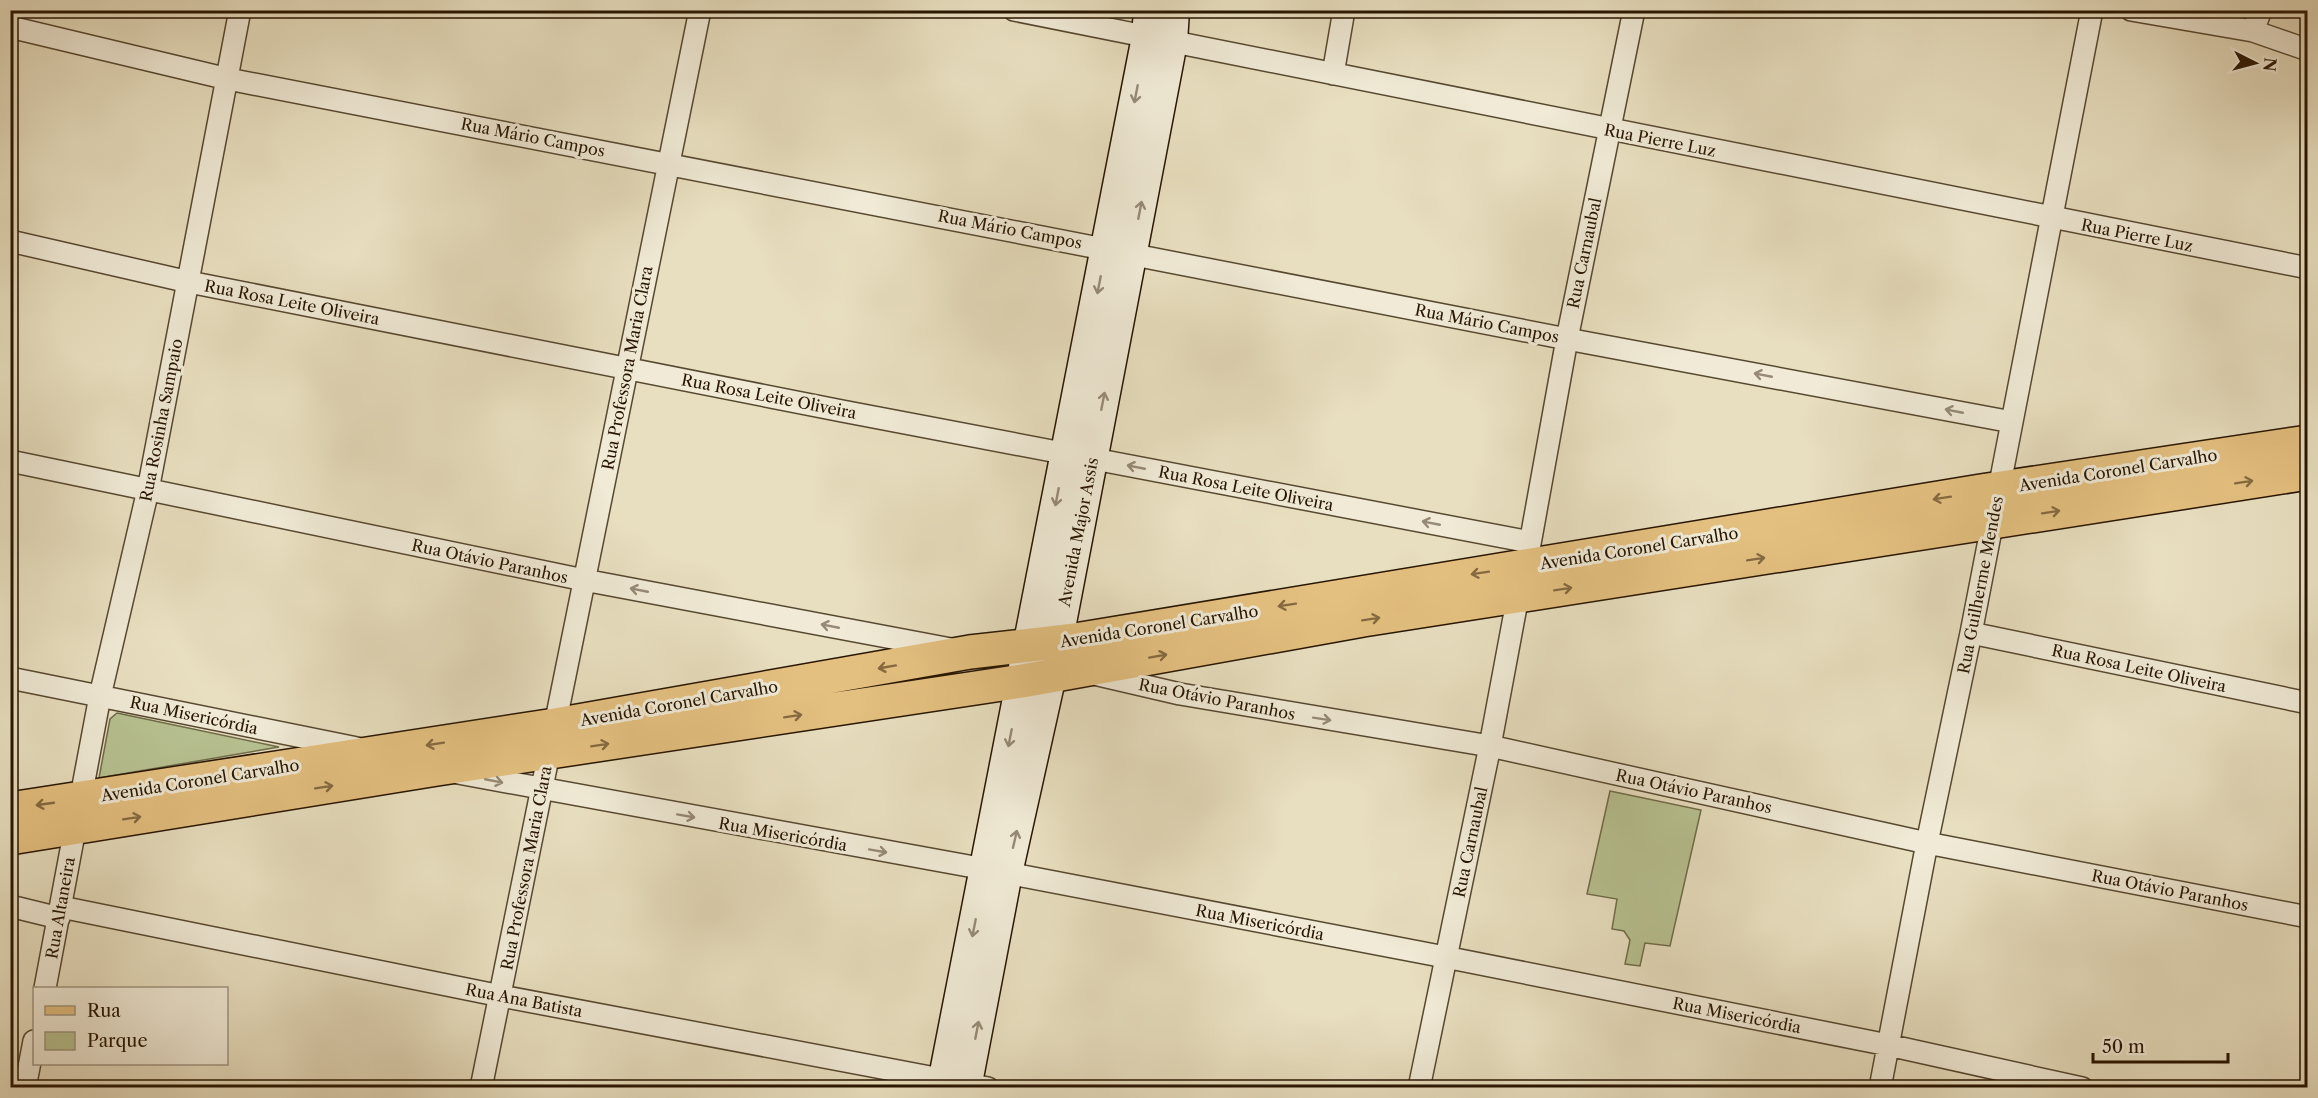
<svg xmlns="http://www.w3.org/2000/svg" width="2318" height="1098" font-family="'Libre Caslon Text',serif">
<style>
.green{fill:#b7c191;stroke:#6f6b48;stroke-width:1.5}
.lines{fill:none;stroke-linecap:round;stroke-linejoin:round}
.street-casing{stroke:#574830;stroke-width:24}
.secondary-casing{stroke:#271500;stroke-width:33}
.primary-casing{stroke:#271500;stroke-width:36}
.street{stroke:#f0ead6;stroke-width:21}
.secondary{stroke:#f0ead6;stroke-width:30}
.primary{stroke:#e4c080;stroke-width:33}
.oneway{stroke:#968a76}
.oneway2{stroke:#866a40}
.labels{text-anchor:middle;stroke-width:6;stroke-linejoin:round;paint-order:stroke}
.street-label{font-size:16px;fill:#271500;stroke:#f0ead6}
</style>
<rect width="100%" height="100%" fill="#e8dfc0"/>
<filter id="stains"><feTurbulence type="fractalNoise" baseFrequency=".00333" numOctaves="4"/><feColorMatrix values="0 0 0 0 .2 0 0 0 0 .09 0 0 0 0 .02 0 0 0 .5 -.17"/></filter>
<radialGradient id="worn" r=".72"><stop offset=".6" stop-color="#630" stop-opacity="0"/><stop offset="1" stop-color="#630" stop-opacity=".3"/></radialGradient>
<path class="green" d="M117,713L279,747L99,778L110,719Z
M1610,791L1701,810L1670,946L1645,943L1640,966L1625,964L1630,940L1624,931L1612,929L1617,899L1587,894Z"/>
<g class="lines">
<g class="street-casing">
<path id="street" d="M1014,10L2308,268
M2131,10L2253,31L2308,50
M10,27L228,79L1567,339L2012,422
M2253,31L2261,10
M1333,74L1344,10
M10,241L189,282L842,411L1530,542
M10,461L584,580L951,649
M1528,555L1567,339L1634,10
M1971,633L2308,703
M1094,674L1180,694L1490,746L1927,843L2308,917
M10,678L357,748
M555,725L700,10
M458,773L1007,873L1445,957L1888,1045L2082,1088
M10,906L59,918
M61,907L501,996L988,1088
M45,988L100,696L148,490L240,10
M25,1088L34,1041
M481,1088L549,753
M1419,1088L1490,746L1518,596
M1880,1088L1927,843L1971,633L2092,10"/>
</g>
<g class="secondary-casing">
<path id="secondary" d="M942,1088L1147,37L1149,10
M966,1088L1007,873L1051,675L1172,42L1174,10"/>
</g>
<g class="primary-casing">
<path id="primary" d="M10,809L555,725L970,652L1075,640L1981,491L2308,442
M10,838L437,769L1022,681L1363,620L2308,473"/>
</g>
<use href="#street" class="street"/>
<use href="#secondary" class="secondary"/>
<use href="#primary" class="primary"/>
</g>
<defs><path id="oneway-shaft" d="M-6 0H5M1.5-3L5.5 0L1.5 3" fill="none" stroke-width="1.6" stroke-linecap="round" stroke-linejoin="round" transform="scale(1.5)"/></defs>
<g class="oneway">
<use href="#oneway-shaft" transform="translate(1136 94) rotate(101)"/>
<use href="#oneway-shaft" transform="translate(1140 210) rotate(-79)"/>
<use href="#oneway-shaft" transform="translate(1099 285) rotate(101)"/>
<use href="#oneway-shaft" transform="translate(1763 375) rotate(-169)"/>
<use href="#oneway-shaft" transform="translate(1103 401) rotate(-79)"/>
<use href="#oneway-shaft" transform="translate(1954 411) rotate(-169)"/>
<use href="#oneway-shaft" transform="translate(1136 467) rotate(-169)"/>
<use href="#oneway-shaft" transform="translate(1057 497) rotate(101)"/>
<use href="#oneway-shaft" transform="translate(1431 523) rotate(-169)"/>
<use href="#oneway-shaft" transform="translate(639 590) rotate(-169)"/>
<use href="#oneway-shaft" transform="translate(830 626) rotate(-169)"/>
<use href="#oneway-shaft" transform="translate(1322 719) rotate(9)"/>
<use href="#oneway-shaft" transform="translate(1010 738) rotate(101)"/>
<use href="#oneway-shaft" transform="translate(494 781) rotate(11)"/>
<use href="#oneway-shaft" transform="translate(686 816) rotate(10)"/>
<use href="#oneway-shaft" transform="translate(1015 839) rotate(-77)"/>
<use href="#oneway-shaft" transform="translate(878 851) rotate(10)"/>
<use href="#oneway-shaft" transform="translate(974 928) rotate(101)"/>
<use href="#oneway-shaft" transform="translate(977 1030) rotate(-79)"/>
</g>
<g class="oneway2">
<use href="#oneway-shaft" transform="translate(2244 482) rotate(-9)"/>
<use href="#oneway-shaft" transform="translate(1942 498) rotate(171)"/>
<use href="#oneway-shaft" transform="translate(2051 512) rotate(-9)"/>
<use href="#oneway-shaft" transform="translate(1756 559) rotate(-9)"/>
<use href="#oneway-shaft" transform="translate(1480 573) rotate(171)"/>
<use href="#oneway-shaft" transform="translate(1563 589) rotate(-9)"/>
<use href="#oneway-shaft" transform="translate(1287 605) rotate(171)"/>
<use href="#oneway-shaft" transform="translate(1371 619) rotate(-9)"/>
<use href="#oneway-shaft" transform="translate(1158 656) rotate(-10)"/>
<use href="#oneway-shaft" transform="translate(887 667) rotate(170)"/>
<use href="#oneway-shaft" transform="translate(793 716) rotate(-9)"/>
<use href="#oneway-shaft" transform="translate(435 744) rotate(171)"/>
<use href="#oneway-shaft" transform="translate(600 745) rotate(-9)"/>
<use href="#oneway-shaft" transform="translate(324 787) rotate(-9)"/>
<use href="#oneway-shaft" transform="translate(45 804) rotate(172)"/>
<use href="#oneway-shaft" transform="translate(132 818) rotate(-9)"/>
</g>
<g class="labels">
<g class="street-label">
<text transform="translate(533 137) rotate(11)" y="6">Rua Mário Campos</text>
<text transform="translate(1660 140) rotate(11)" y="6">Rua Pierre Luz</text>
<text transform="translate(1010 229) rotate(11)" y="6">Rua Mário Campos</text>
<text transform="translate(2137 235) rotate(11)" y="6">Rua Pierre Luz</text>
<text transform="translate(1584 253) rotate(-78)" y="6">Rua Carnaubal</text>
<text transform="translate(292 302) rotate(11)" y="6">Rua Rosa Leite Oliveira</text>
<text transform="translate(1487 323) rotate(11)" y="6">Rua Mário Campos</text>
<text transform="translate(627 368) rotate(-79)" y="6">Rua Professora Maria Clara</text>
<text transform="translate(769 396) rotate(11)" y="6">Rua Rosa Leite Oliveira</text>
<text transform="translate(161 420) rotate(-79)" y="6">Rua Rosinha Sampaio</text>
<text transform="translate(2118 470) rotate(-9)" y="6">Avenida Coronel Carvalho</text>
<text transform="translate(1246 488) rotate(11)" y="6">Rua Rosa Leite Oliveira</text>
<text transform="translate(1078 532) rotate(-79)" y="6">Avenida Major Assis</text>
<text transform="translate(1639 548) rotate(-9)" y="6">Avenida Coronel Carvalho</text>
<text transform="translate(490 561) rotate(12)" y="6">Rua Otávio Paranhos</text>
<text transform="translate(1980 585) rotate(-79)" y="6">Rua Guilherme Mendes</text>
<text transform="translate(1159 626) rotate(-9)" y="6">Avenida Coronel Carvalho</text>
<text transform="translate(2139 668) rotate(12)" y="6">Rua Rosa Leite Oliveira</text>
<text transform="translate(1217 699) rotate(11)" y="6">Rua Otávio Paranhos</text>
<text transform="translate(679 703) rotate(-10)" y="6">Avenida Coronel Carvalho</text>
<text transform="translate(194 715) rotate(12)" y="6">Rua Misericórdia</text>
<text transform="translate(200 780) rotate(-9)" y="6">Avenida Coronel Carvalho</text>
<text transform="translate(1694 791) rotate(12)" y="6">Rua Otávio Paranhos</text>
<text transform="translate(783 834) rotate(10)" y="6">Rua Misericórdia</text>
<text transform="translate(1470 842) rotate(-78)" y="6">Rua Carnaubal</text>
<text transform="translate(526 868) rotate(-79)" y="6">Rua Professora Maria Clara</text>
<text transform="translate(2170 890) rotate(11)" y="6">Rua Otávio Paranhos</text>
<text transform="translate(60 908) rotate(-80)" y="6">Rua Altaneira</text>
<text transform="translate(1260 922) rotate(11)" y="6">Rua Misericórdia</text>
<text transform="translate(524 1000) rotate(11)" y="6">Rua Ana Batista</text>
<text transform="translate(1737 1015) rotate(11)" y="6">Rua Misericórdia</text>
</g>
</g>
<rect width="2318" height="1098" fill="none" stroke="#e8dfc0" stroke-width="36"/>
<rect x="12" y="12" width="2294" height="1074" fill="none" stroke="#271500" stroke-width="3"/>
<rect x="18" y="18" width="2282" height="1062" fill="none" stroke="#271500" stroke-width="1.5"/>
<rect x="33" y="987" width="195" height="78" fill="#f0ead6" stroke="#a09580" stroke-width="1.5"/>
<rect x="45" y="1006" width="30" height="9" fill="#e4c080" stroke="#a09580" stroke-width="1.5"/>
<text x="87" y="1017" font-size="18" fill="#271500">Rua</text>
<rect x="45" y="1032" width="30" height="18" fill="#b7c191" stroke="#a09580" stroke-width="1.5"/>
<text x="87" y="1047" font-size="18" fill="#271500">Parque</text>
<g transform="translate(2255 63) rotate(96)" stroke="#f0ead6" stroke-width="4.5" paint-order="stroke">
<path d="M0-4.5L10 22L0 15L-10 22Z" fill="#271500"/>
<text y="-9" font-size="16" font-weight="bold" text-anchor="middle" fill="#271500">N</text>
</g>
<path d="M2093 1053v9h135v-9" fill="none" stroke="#271500" stroke-width="3"/>
<text x="2102" y="1053" font-size="18" fill="#271500" stroke="#f0ead6" stroke-width="4.5" paint-order="stroke">50 m</text>
<rect width="100%" height="100%" filter="url(#stains)"/>
<rect width="100%" height="100%" fill="url(#worn)"/>
</svg>
